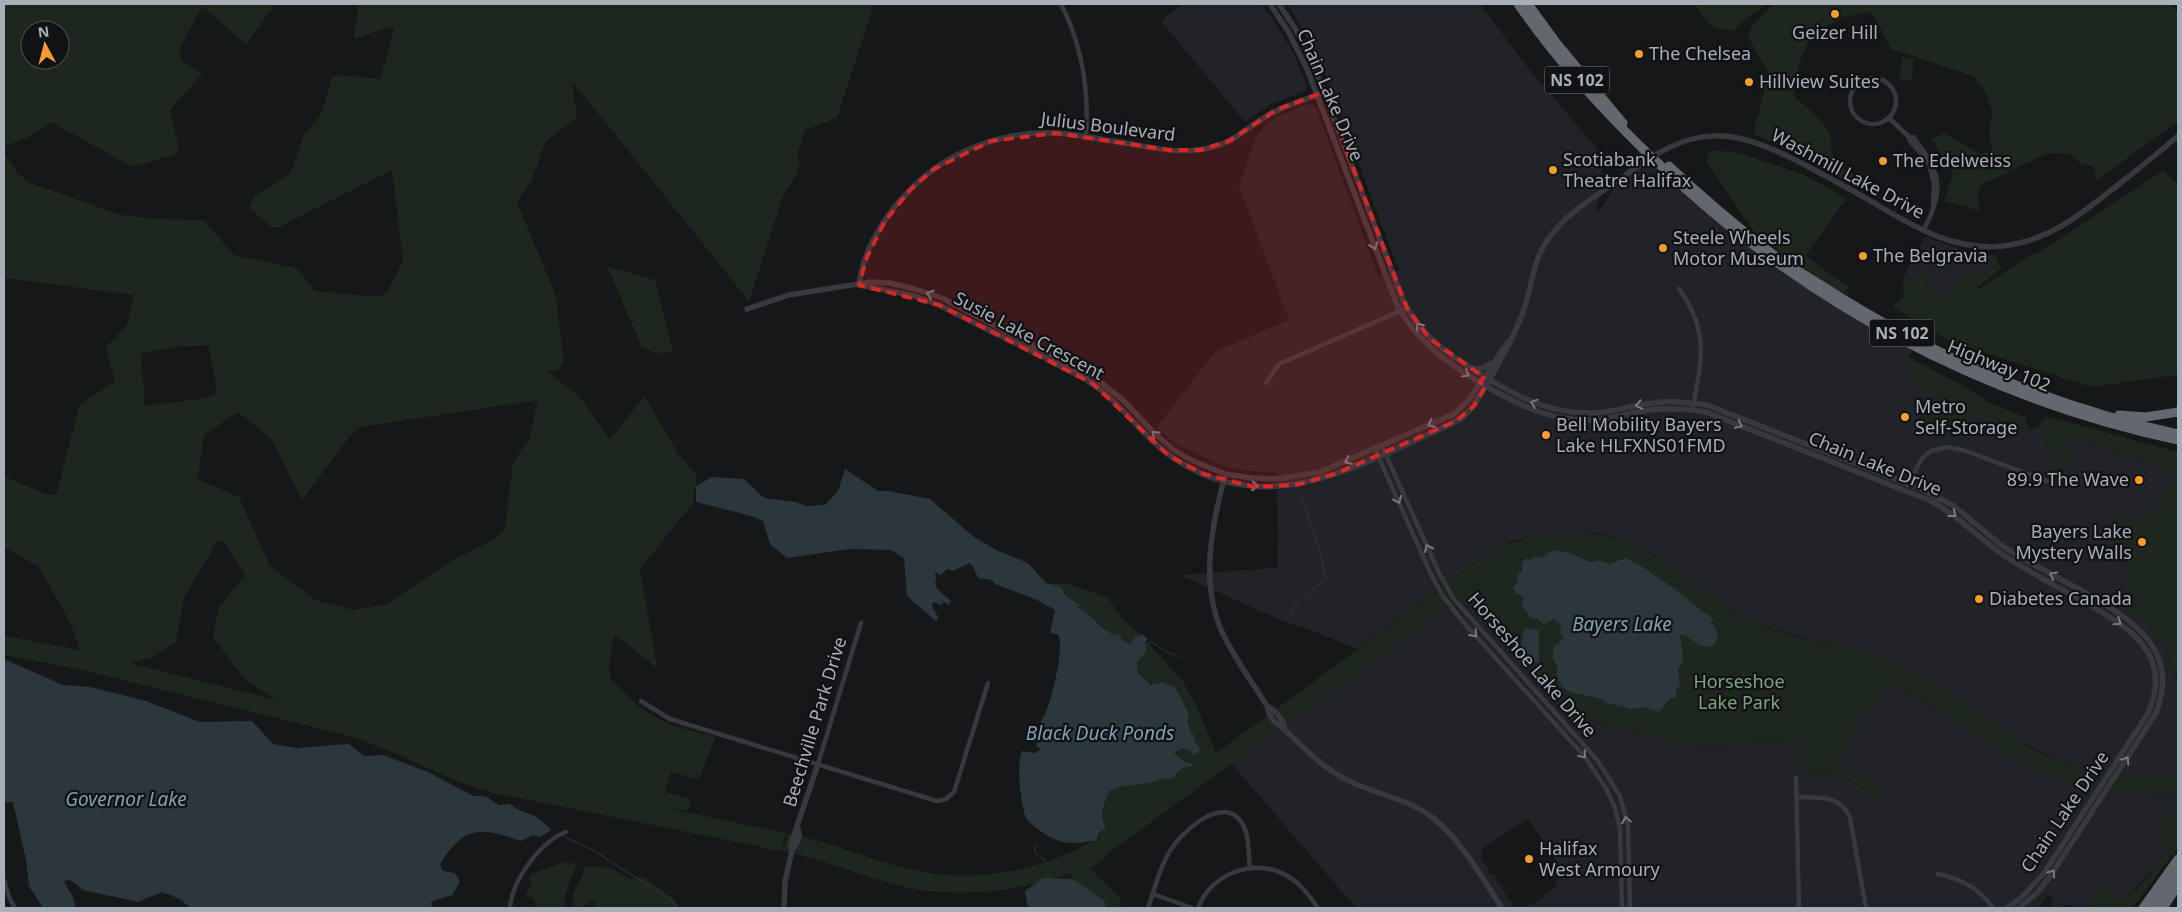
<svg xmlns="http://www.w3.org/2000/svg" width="2182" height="912" font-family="'Noto Sans',sans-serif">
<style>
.built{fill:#222326}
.green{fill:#1e271e;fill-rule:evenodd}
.water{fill:#2c373d}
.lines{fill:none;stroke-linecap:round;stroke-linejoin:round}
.stream{stroke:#2c373d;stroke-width:1}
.minor{stroke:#37393e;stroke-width:4.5}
.tertiary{stroke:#37393e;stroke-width:5.5}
.motorway{stroke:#63686f;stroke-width:9}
.motorway-bridge{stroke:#63686f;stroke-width:9}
.oneway{stroke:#757a82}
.marked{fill:#d62828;fill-opacity:0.2;stroke:#d62828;stroke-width:4;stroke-dasharray:10 6;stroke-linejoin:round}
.poi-dot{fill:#f59c32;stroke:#111213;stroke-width:2}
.labels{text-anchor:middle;stroke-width:4.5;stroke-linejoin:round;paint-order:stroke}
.shield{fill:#111213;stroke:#7b8087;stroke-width:1}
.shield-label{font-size:16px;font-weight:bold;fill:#a8afb9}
.poi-label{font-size:18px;fill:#a8afb9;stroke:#111213;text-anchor:start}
.street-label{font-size:18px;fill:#a8afb9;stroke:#111213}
.park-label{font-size:18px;fill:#81a47f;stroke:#111213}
.water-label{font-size:19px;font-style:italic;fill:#7fa1b4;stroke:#111213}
</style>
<rect width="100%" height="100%" fill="#161718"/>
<path class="built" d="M1182,4H1263L1293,52L1307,86L1305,91L1271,104L1245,122L1161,21Z
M1288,4H1480L1532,73L1603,155L1597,214L1642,146L1858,316L1913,350L1908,357L1926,389L1938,392L1942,399L1923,401L1973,411H1981L2008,425L2029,430L2039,425L2057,468L2064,445L2071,437L2177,472V483L2151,515L2124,518L2123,549L2128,569L2130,607L2133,612L2150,627L2164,645L2178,683V777L2145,778L2111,775L2081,768L2053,758L2019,741L1906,670L1866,654L1773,629L1749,621L1722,605L1653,554L1613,537L1595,533H1552L1513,541L1478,561L1357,649L1321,634L1280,620L1180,575L1277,568L1278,537L1276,473L1239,470L1218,464L1178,445L1156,428L1216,351L1289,320L1239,186L1255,138L1267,123L1280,115L1309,104L1316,108L1379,279L1399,271L1321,63Z
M1925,237L1980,256L1983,260L1993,264V267L1988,272L1967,276L1941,301L1927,290L1926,278H1903Z
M1460,597L1579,717L1685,745L1799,743L1800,774L1839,773L1881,800L1834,760L1887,679L2043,772L2055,777L2082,786L2115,792L2151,795L2178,794V809L2155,831L2167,845L2152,870L2128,896L2118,900L2099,888L2087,908H2076L2068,904L2063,908H2050L2053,897L2049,894L2037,908H1519L1533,904L1556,887L1555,884L1560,876L1557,871L1560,869L1552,854L1528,819L1480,850L1483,855L1481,858L1492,875L1495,873L1497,876L1495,878L1515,908H1356L1231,763Z"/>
<path class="green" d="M4,4H275L246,45L202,6L179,51L182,60L202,74L170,110L179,150L173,155L132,167L52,122L27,138L4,146ZM30,30H60V60H30Z
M358,4H874L837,118L805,130L797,154L800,163L796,175L784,193L749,301L572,81L577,117L546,141L532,179L517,202L556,296L564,362L559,369L548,372L579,396L610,440L644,396L679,455L697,475L693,503L640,569L657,668L616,635L613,639L609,668L611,679L639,707L670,725L716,737L699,779L671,772L665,792L691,799L688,811L662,807L786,833L781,851L489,792C441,778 398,751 350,736L73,668L4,655V636L80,650L71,624L39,567L4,547V477L46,494L54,495L57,492L79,406L115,381L106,347L127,325L134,295L4,278V153L17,173L30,183L121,215L158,219L204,220L234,255L297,268L315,291L380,297L387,292L403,261L392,170L279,227H271L249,207L256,195L290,174L304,135L321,114L332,77L339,75L380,79L394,29L389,27L354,39ZM208,345L216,384L215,394L206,398L145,406L141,354L174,347ZM538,400L529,438L513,463L505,528L496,539L452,560L385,605L353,610L315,600L270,566L239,497L198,479L204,435L238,412L271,439L302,500L349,437L361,427ZM218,540L224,542L245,575L218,608L213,638L246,680L277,700L130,663L151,658L176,642L184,598Z
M1695,4H1765C1755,14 1743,19 1733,31C1709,28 1707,24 1695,4Z
M1774,4H2171L2178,13V121L2097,180L2094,167L2081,164L2071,154L2048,153L1981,185L1978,194L1979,211L1944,200L1953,173L1931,139L1944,133L1980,154L1992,151L1989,130L1993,113L1986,94L1973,76L1891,49L1872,12L1843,17L1811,35L1800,61L1794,95C1804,106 1819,117 1828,130C1834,140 1828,151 1836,160L1835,163L1854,174L1849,183L1773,142L1755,135L1756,117L1759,114L1768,72L1748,37L1751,27Z
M1903,57L1914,59L1911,81L1899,79Z
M1713,150L1739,153L1805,175L1846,199L1806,255L1831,275L1851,287L1847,289L1848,296L1822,281L1757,236L1707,163L1708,154Z
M2163,171L2178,184L2177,375L2091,387L1949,341L1892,307L1904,297L1903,278L1926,277L1927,290L1941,301L1967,276L1988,272L1993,267V264L1983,260L1980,256L1995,255L2001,268L1977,288L1978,290L2025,258L2043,250Z
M607,266L655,280L673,352L655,353L642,347Z
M1908,357L1964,386L1986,401L2025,417L2029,430L2008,425L1981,411L1972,412L1963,440L1936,434L1925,424L1922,401L1941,399L1938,392L1926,389L1912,381Z
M2046,416L2178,452V683L2164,645L2150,627L2133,612L2130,607L2128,569L2120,535L2124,518L2151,515L2177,483V472L2071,437L2064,445L2073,451L2067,473L2057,468L2039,425Z
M1567,532C1622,532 1655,553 1696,585C1709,595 1722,606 1736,614C1781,639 1835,641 1883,660C1933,680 1976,715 2022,743C2069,771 2124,781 2178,777V794C2120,798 2063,786 2013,757C1971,733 1933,702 1889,681L1836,759L1886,792L1881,800L1839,773L1800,774L1799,743L1685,745L1579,717L1572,723L1460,597L1106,855V857L1090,869L1119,896L1122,908H1106L1105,901L1073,879L1070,873C1009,895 945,900 882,881C849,871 818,858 783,851L788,833C831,842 870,860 912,870C975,884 1044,871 1099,837L1103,824L1102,813L1109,791L1121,785L1123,787C1131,784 1139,785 1148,783C1156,782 1162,778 1172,779L1179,771L1187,766L1186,762L1174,753L1180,748L1191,751L1194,735L1191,733L1187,720L1189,714L1175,687L1161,684L1152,686L1138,673L1137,662L1141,657L1146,641L1182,680L1198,709L1216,753L1485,556C1511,541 1537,534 1567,532ZM1556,550L1571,553L1590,562L1598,560L1609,564L1625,558L1654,574L1713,620L1712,624L1717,633L1716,642L1712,647L1700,646L1684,634L1680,635L1684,661L1678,670L1679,687L1675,692L1677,696L1671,698L1659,712L1641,706L1627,708L1588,696C1576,697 1566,688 1557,679V665L1552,660L1555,647L1560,645L1565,639L1561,634V625L1554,619L1548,622L1540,623C1533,615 1519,610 1524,598L1520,594L1517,596L1513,585L1517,583V578L1522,572V560L1525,558L1530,560L1535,556L1543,557Z
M1049,584H1069L1108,598L1120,616L1137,632L1142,634L1136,637L1130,644L1122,640L1120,636L1109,633L1100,624L1075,608L1079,605L1066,596L1061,587Z
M2177,808L2178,848L2132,908H2087L2099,888L2118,900C2141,893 2156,865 2167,845L2154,832Z
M564,862L577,864L564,898L565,908H536L534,899L525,895L532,886L529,879L532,874Z
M586,866L610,868L629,879L645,878L673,898L679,908H596L594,901C586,902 585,908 574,908L573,893L578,885Z"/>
<path class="water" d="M845,469L878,491H889L930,499L974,537L996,550L1028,563L1046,583L1061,587L1066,596L1080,605L1076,608C1094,613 1103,636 1120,635L1122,640L1130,644L1135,637L1142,634L1148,639L1145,643L1146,651L1137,662L1138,673L1152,686L1154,683L1160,684L1161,682L1175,687L1189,714L1187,720L1191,733L1194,735V740L1201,750L1194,755L1191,751L1181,748L1174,753L1185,762L1194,764L1192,766C1182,766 1177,773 1172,779C1162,778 1156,782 1148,783C1139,785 1131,784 1123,787L1121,786L1109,791C1106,803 1097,815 1106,827L1099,833L1096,840C1064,848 1049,840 1026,819C1021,804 1016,765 1022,751L1035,753L1041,749L1036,746L1037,742L1045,741L1042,737L1034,735C1038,726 1042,721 1046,712C1052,698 1065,645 1058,634L1050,633L1055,610L1037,600L995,584L992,580L978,578L974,568L970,563L953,571L948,569L940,575L934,572L937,578L935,581L937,589L951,601L949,605L943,601L942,605L933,602L932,606L938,617L937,622L907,596L904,558L891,550L850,549L787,558L770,544L763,521L751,516L696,502V486L712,477L744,479L764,498L796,502L807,506L825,505L838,491Z
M1556,550L1571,553L1590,562L1599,560L1609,564L1625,558C1658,573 1685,598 1714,620L1711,622C1717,628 1721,639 1712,647L1700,646L1685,635H1680L1684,661L1678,670L1680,685L1675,692L1677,697L1671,698L1659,712L1644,707L1632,709L1606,703L1603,700C1597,699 1593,696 1587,696C1569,693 1554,688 1557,665L1552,659L1555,644L1560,645L1559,640L1565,639L1560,633L1561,625L1554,619L1544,624L1536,619H1532L1521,604L1524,598L1519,594L1517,596L1513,587L1517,583L1518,574L1522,572V563L1525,558L1530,560L1535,556L1543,557L1549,552Z
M1525,628L1539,630V663C1515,654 1520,650 1525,628Z
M4,659L63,685L90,687L146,701L200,722L252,721L273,744L297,748L349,744L364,756L383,755L428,772L473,796H485L499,805L509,804L521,811L535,816L552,830L540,837L533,835L521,841C480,827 465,825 440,864L443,871L455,873L460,882L452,895L431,902L432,906L436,908H190L180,899L162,892L138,902L83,890L69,879L64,882L73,897L76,908H43L29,886L26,860L13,802H4Z
M1043,878L1073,879L1105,901L1106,908H1028L1025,891Z"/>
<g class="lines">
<path class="stream" d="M1290,615L1297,602L1326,579L1320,550L1300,493
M1146,645L1152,642L1165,651L1180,657
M565,837L596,852L671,900L679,908
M1035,845V854L1044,859L1047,867
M1047,875L1050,879"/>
<path class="minor" d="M1061,4C1082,45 1089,92 1086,137
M1850 101a23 23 0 1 1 46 0a23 23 0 1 1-46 0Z
M1889,118L1909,137H1913C1942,172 1945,191 1923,231
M1909,137L1910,141L1929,163L1934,184L1933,207
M1679,289C1709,330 1702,360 1693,406
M1266,383L1279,364L1407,308
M1382,446L1439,573L1454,599L1598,761L1620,796L1628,826L1630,908
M1375,449L1430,572L1442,595L1464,623L1585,757L1607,790L1615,808L1620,829L1622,908
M1907,485L1923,457L1931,451L1946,447L1963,450L2047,481
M641,701L670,719L937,801L946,799L954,792L988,683
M818,764L861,623
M1796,778L1799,908
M1797,797C1818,798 1841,794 1850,818L1866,908
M1938,874C1961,879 1979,888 1993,908
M4,880L9,897L15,908
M1153,894L1192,908
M510,908C512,880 540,842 566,832
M1148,908C1155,889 1159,868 1170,851C1181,832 1224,793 1242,823C1250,835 1248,855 1250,868
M1198,908C1211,873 1256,856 1289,877C1301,884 1310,897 1318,908"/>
<path class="tertiary" d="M1270,4L1289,33L1307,69L1397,305C1417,342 1447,362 1482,384C1517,404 1551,422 1593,420C1612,419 1630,413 1649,410C1668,407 1687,409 1706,412L1931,501C1960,516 1981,541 2008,558C2030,572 2054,585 2077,598C2125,625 2177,652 2147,715L2044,873L2021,898L2007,908
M1279,4L1296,30L1317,74L1403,300C1420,336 1448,354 1481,374C1515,396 1548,413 1590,413C1612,413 1632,405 1654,403C1671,400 1689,403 1707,405L1923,490L1954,506L2001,545L2015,554C2038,567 2060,579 2082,591C2131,619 2181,648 2156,713L2051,875L2037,893L2019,908
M859,285L915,296L939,305C979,326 1019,344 1058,365C1069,371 1081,376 1091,383C1121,403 1140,434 1169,455C1264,524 1360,465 1451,424L1462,418L1473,407C1491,377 1509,348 1522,315C1532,289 1532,260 1549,238C1567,212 1598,195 1623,177C1694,123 1730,125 1807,166C1831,179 1856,192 1879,206C1918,229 1955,251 2003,246C2048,241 2080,215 2114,188C2136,171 2157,154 2178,136
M859,285C862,253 883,218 905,195C943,153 998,131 1054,133C1078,134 1102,140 1126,143C1149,147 1173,153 1197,150C1233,146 1242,130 1270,114C1286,105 1303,100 1320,94
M747,309L789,295L870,282L890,283L915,289L942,298L1095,378L1123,400L1154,433L1174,450L1191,460L1225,474L1252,478L1277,479L1320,472L1454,414L1468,401L1508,342
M1473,369L1482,368L1492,363
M1224,479C1211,529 1200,585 1223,634C1235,659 1252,682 1267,706C1271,722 1276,722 1287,732C1307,751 1324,769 1349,781C1376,794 1409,799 1433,818C1462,841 1482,878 1502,908
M1267,706C1277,711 1283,719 1285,730
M792,850C797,844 801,836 798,829
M784,908L785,882L792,850L791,844L818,764"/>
<path class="motorway" d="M1518,4C1555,58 1598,105 1644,150
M1528,4L1555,41L1623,123
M1659,164C1803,303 1982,398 2178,440
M1669,166C1701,196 1735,225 1770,252C1786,264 1804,274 1821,285C1929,355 2052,407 2178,434
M2119,415L2146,417L2178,412
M2143,908L2178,859
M2154,908L2178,872
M2163,908L2178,885"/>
<path class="motorway-bridge" d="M1644,150L1659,164"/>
</g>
<defs><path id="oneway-chevron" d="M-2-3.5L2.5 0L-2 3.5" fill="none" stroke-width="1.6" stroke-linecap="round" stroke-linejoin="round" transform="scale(1.25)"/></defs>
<g class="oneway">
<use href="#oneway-chevron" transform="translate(1374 246) rotate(70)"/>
<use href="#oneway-chevron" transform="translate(930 294) rotate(-161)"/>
<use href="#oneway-chevron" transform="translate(1419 326) rotate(-129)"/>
<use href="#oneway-chevron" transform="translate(1466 374) rotate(31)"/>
<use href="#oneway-chevron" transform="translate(1534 403) rotate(-161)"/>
<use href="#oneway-chevron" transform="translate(1639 405) rotate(169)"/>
<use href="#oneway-chevron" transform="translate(1431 424) rotate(156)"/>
<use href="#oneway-chevron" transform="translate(1739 425) rotate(26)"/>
<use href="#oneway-chevron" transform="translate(1155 434) rotate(-138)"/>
<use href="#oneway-chevron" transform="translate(1348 461) rotate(156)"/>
<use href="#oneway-chevron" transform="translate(1255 486) rotate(5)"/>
<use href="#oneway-chevron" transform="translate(1398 500) rotate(66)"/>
<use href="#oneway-chevron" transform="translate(1953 514) rotate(37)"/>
<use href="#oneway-chevron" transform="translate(1428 548) rotate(-114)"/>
<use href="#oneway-chevron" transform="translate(2053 575) rotate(-151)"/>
<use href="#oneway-chevron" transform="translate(2118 622) rotate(33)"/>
<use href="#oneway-chevron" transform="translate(1474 634) rotate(48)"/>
<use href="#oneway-chevron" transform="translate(1583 755) rotate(49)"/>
<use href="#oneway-chevron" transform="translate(2126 760) rotate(-57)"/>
<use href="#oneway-chevron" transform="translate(1626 820) rotate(-101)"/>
<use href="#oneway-chevron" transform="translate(2052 873) rotate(-55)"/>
</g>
<path class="marked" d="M1324,92L1407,308L1430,339L1484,377L1480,382L1486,386L1473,407L1456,421L1335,474L1296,485L1254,487L1204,474L1169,456L1092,383L939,305L859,285L867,257L885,221L910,190L934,169L991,141L1055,133L1170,150H1200L1229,141L1276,110Z"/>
<g class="poi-dot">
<circle cx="1835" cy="14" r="5"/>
<circle cx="1639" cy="54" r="5"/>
<circle cx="1749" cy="82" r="5"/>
<circle cx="1883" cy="161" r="5"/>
<circle cx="1553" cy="170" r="5"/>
<circle cx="1663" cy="248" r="5"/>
<circle cx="1863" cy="256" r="5"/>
<circle cx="1905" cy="417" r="5"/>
<circle cx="1546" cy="435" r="5"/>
<circle cx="2139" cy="480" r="5"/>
<circle cx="2142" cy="542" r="5"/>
<circle cx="1979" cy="599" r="5"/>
<circle cx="1529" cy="859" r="5"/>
</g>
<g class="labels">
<g class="shield">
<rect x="1544.5" y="66.5" width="65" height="27" rx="4"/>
<rect x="1869.5" y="319.5" width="65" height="27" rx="4"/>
</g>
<g class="shield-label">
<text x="1577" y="86">NS 102</text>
<text x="1902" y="339">NS 102</text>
</g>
<g class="poi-label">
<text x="1835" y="39" text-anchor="middle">Geizer Hill</text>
<text x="1649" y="60">The Chelsea</text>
<text x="1759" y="88">Hillview Suites</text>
<text x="1563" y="166">Scotiabank<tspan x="1563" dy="21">Theatre Halifax</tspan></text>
<text x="1893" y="167">The Edelweiss</text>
<text x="1673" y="244">Steele Wheels<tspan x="1673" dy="21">Motor Museum</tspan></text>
<text x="1873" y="262">The Belgravia</text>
<text x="1915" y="413">Metro<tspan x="1915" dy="21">Self-Storage</tspan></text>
<text x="1556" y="431">Bell Mobility Bayers<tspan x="1556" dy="21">Lake HLFXNS01FMD</tspan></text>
<text x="2129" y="486" text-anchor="end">89.9 The Wave</text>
<text x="2132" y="538" text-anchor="end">Bayers Lake<tspan x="2132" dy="21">Mystery Walls</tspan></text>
<text x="1989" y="605">Diabetes Canada</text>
<text x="1539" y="855">Halifax<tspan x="1539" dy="21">West Armoury</tspan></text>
</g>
<g class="street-label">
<text transform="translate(1330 95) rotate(67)" y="6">Chain Lake Drive</text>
<text transform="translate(1108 127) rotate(7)" y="6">Julius Boulevard</text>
<text transform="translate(1848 174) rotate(28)" y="6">Washmill Lake Drive</text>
<text transform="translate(1029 336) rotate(28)" y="6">Susie Lake Crescent</text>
<text transform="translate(1999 366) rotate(22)" y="6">Highway 102</text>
<text transform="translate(1875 464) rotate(22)" y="6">Chain Lake Drive</text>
<text transform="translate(1532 665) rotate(49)" y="6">Horseshoe Lake Drive</text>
<text transform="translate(815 722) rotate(-73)" y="6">Beechville Park Drive</text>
<text transform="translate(2065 812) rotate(-56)" y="6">Chain Lake Drive</text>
</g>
<g class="park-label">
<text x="1739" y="688">Horseshoe<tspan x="1739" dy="21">Lake Park</tspan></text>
</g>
<g class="water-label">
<text x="1622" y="631">Bayers Lake</text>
<text x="1100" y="740">Black Duck Ponds</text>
<text x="126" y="806">Governor Lake</text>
</g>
</g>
<rect width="2182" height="912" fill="none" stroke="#a8afb9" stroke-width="10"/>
<g transform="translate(45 45) rotate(353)"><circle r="24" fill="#111213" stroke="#4d5155"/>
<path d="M0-4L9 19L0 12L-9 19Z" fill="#f59c32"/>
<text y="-8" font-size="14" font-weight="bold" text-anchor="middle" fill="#a8afb9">N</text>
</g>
</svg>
